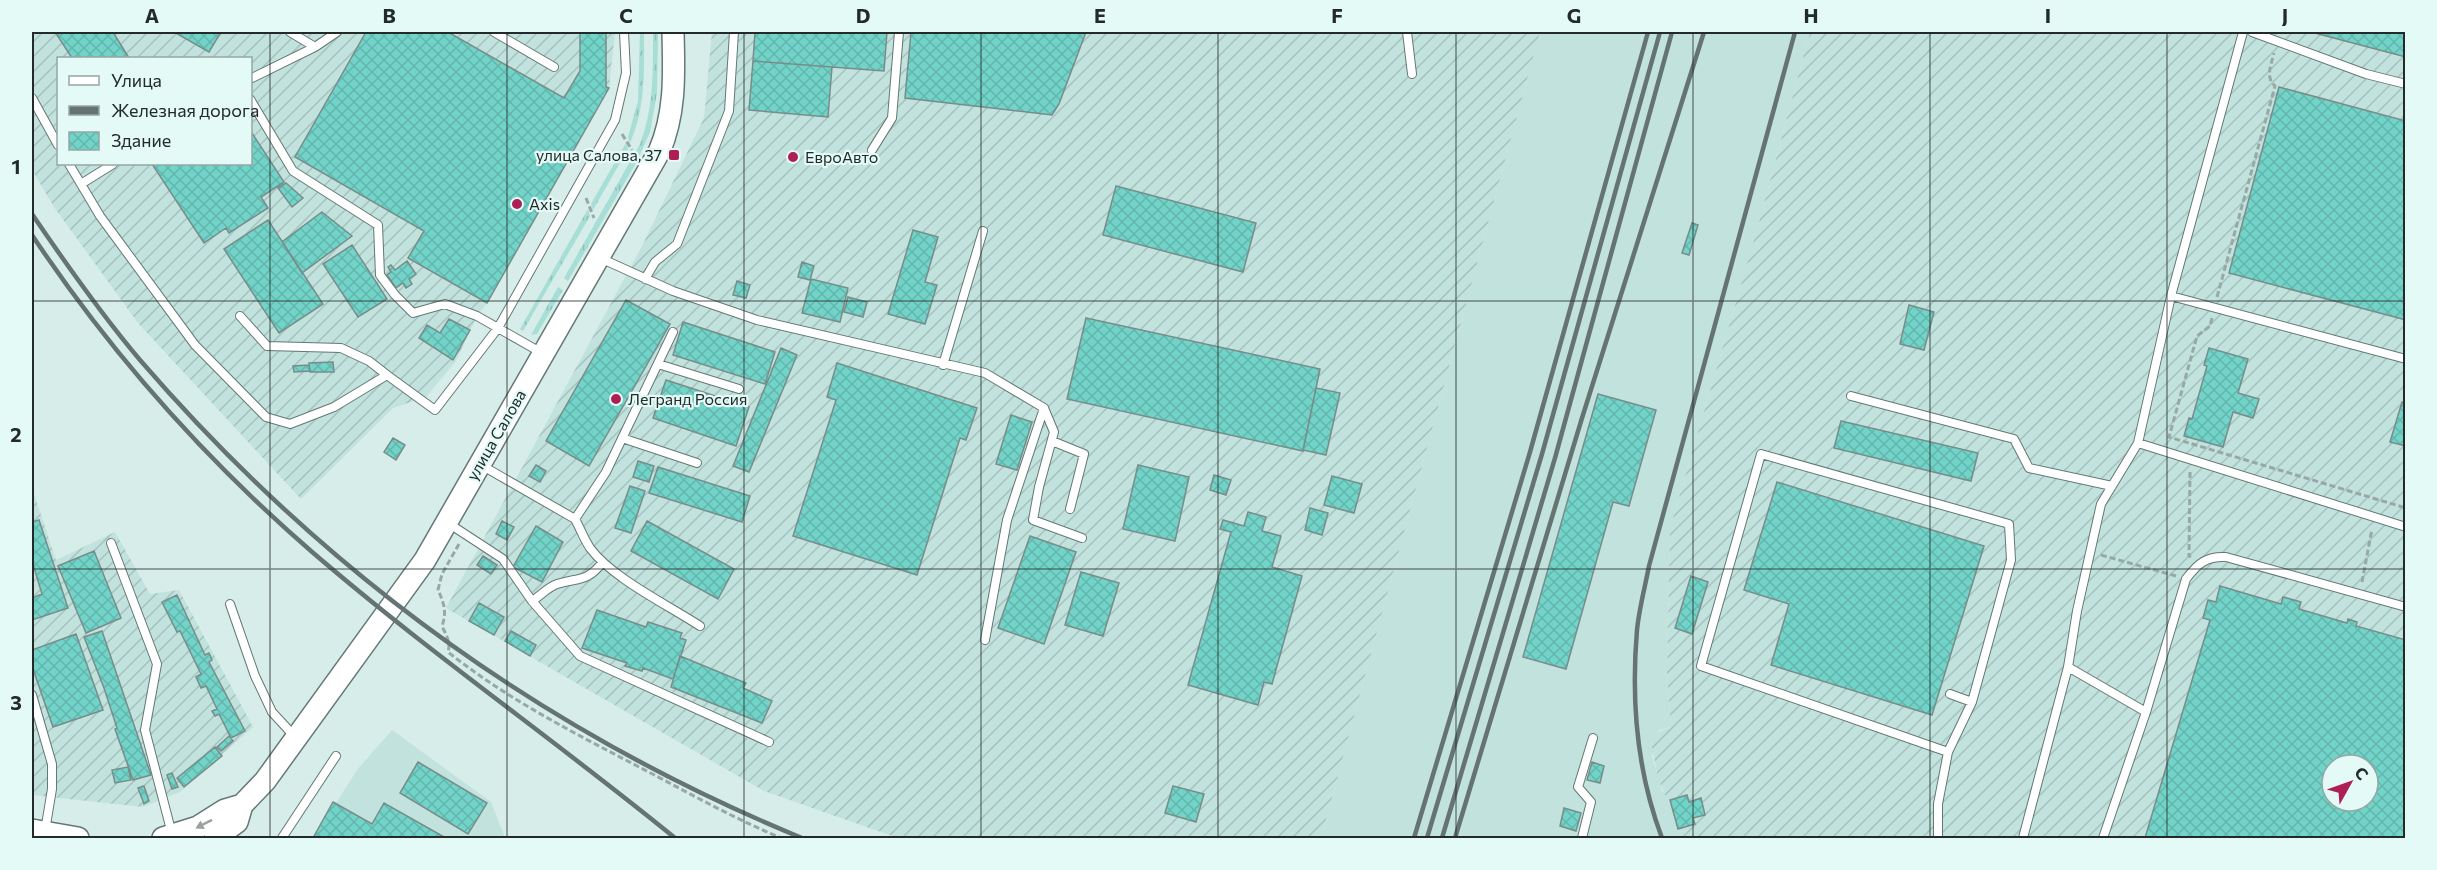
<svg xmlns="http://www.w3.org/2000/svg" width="2437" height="870" font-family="Commissioner,sans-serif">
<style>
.built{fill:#c2e2dd}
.industrial{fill:url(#industrial-furrows);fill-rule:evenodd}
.grass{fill:url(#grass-tufts)}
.building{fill:url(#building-cross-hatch);stroke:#788d8a;stroke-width:1.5;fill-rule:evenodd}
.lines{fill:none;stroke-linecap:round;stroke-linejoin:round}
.lane-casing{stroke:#647875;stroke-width:10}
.secondary-casing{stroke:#647875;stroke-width:24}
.path{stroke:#97a9a6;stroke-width:3;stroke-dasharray:6 3;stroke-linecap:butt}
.lane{stroke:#fff;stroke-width:8}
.secondary{stroke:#fff;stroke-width:21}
.rail{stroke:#657472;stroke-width:4.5}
.oneway{fill:#9ca09f}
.grid{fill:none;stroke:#222b2a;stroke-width:1.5;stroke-opacity:0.55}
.poi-dot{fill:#ae1f55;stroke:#e3faf6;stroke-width:2}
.labels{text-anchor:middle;stroke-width:4.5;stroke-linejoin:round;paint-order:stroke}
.poi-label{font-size:16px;fill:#222b2a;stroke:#e3faf6;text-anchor:start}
.street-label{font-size:16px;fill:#222b2a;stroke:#e3faf6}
.neatline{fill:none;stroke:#222b2a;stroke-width:2}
.grid-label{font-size:20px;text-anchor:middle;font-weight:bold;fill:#222b2a}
</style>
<defs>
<pattern id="industrial-furrows" width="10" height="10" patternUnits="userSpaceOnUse" patternTransform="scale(1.5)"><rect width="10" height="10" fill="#c2e2dd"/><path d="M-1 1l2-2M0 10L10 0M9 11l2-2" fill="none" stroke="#a6c2be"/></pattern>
<pattern id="grass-tufts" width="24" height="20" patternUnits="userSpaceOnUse" patternTransform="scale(1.5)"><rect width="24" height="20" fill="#a7ded6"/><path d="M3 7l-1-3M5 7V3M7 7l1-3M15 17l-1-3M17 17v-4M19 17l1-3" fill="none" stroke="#8fbfb8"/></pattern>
<pattern id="building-cross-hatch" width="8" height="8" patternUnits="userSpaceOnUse" patternTransform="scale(1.5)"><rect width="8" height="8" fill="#72d4c8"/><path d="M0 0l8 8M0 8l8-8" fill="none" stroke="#62b6ac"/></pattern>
</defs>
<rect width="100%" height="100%" fill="#d6ede9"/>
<path class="built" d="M1540,32H1810L1756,233L1670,528L1667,672L1671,727L1659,730L1652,756L1662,791L1670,800L1678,829L1677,838H1321Z
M392,730L491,802L505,838H314L357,770Z"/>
<path class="industrial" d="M32,32H615L609,88L487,303L477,316L456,361L426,397L393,408L301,499L138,323L54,207L32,170ZM58,58H250V164H58Z
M712,32H1540L1321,838H898L764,791L446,608L642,246L704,118Z
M1810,32H2405V838H1677L1678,829L1670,800L1666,797L1658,779L1651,741L1652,734L1671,727L1667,672L1670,528L1756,233ZM2332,765H2368V801H2332Z
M32,488L56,560L115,532L150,594L179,590L253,727L180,792L143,807L32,795Z"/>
<path class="grass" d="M640,32H644C644,70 646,107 630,143L628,137L638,101Z
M653,32H658L657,93L650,132L636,163L568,281L564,278L640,144C654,107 653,71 653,32Z
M626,143L628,149L593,210L591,204Z
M588,209L590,216L523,331L520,329Z
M558,287L563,290L537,334L531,335Z"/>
<path class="building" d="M55,32H113L129,58H72Z
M174,32H221L209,52Z
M366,32H448L564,98L580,71V32H606V87L609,88L487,303L408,258L424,231L295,157Z
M755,32H887L884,71L753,61Z
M911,32H1086L1059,104L1052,115L905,98Z
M2311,32H2406V57Z
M753,61L832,67L828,117L749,110Z
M2279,87L2406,121V320L2229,273Z
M250,130L284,182L261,197L268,208L229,233L226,228L204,243L152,164H250Z
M286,183L303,198L292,207L278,188Z
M1116,186L1256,223L1243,272L1103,235Z
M322,212L352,236L302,273L282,242Z
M268,220L323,304L279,333L224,249Z
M1692,223L1698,225L1689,255L1682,253Z
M913,230L938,237L925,282L937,285L925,324L888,314Z
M352,245L387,299L358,317L323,264Z
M407,261L416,274L409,279L412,284L406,288L403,283L396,288L387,275L391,272L388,267L391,265L395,270Z
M802,262L814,266L810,280L798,277Z
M811,279L848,288L840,322L802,313Z
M737,281L750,285L746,298L733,295Z
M848,297L867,302L863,317L844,312Z
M626,300L670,324L589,466L546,441Z
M1909,305L1934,312L1924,350L1900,344Z
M1086,318L1320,369L1303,451L1067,399Z
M449,319L470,330L453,360L419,338L427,325L440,333Z
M683,322L775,352L765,384L673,355Z
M781,348L797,355L749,472L733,466Z
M2209,348L2248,359L2238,393L2259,399L2253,418L2233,412L2223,447L2184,436L2189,418L2192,419L2207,366L2204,365Z
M333,362L334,372H310L309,363Z
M837,363L977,408L966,440L960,438L917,575L793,536L836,400L827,397Z
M309,365L310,371L294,372L293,366Z
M666,380L749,407L736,446L653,418Z
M1316,388L1340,393L1326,455L1303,450Z
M1598,394L1656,410L1629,506L1613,502L1566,669L1523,657Z
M2402,402L2406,404V446L2390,442Z
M1011,415L1032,422L1017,470L996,464Z
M1841,421L1978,453L1971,481L1834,448Z
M393,438L405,445L396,460L384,452Z
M638,461L654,466L649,482L633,477Z
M536,465L546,471L540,482L529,476Z
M1138,465L1189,477L1175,541L1123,529Z
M658,467L750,496L742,522L649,493Z
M1214,475L1231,480L1226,495L1210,490Z
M1332,476L1362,484L1354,513L1324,505Z
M1777,482L1984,546L1932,715L1771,665L1789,604L1744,590Z
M630,486L645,491L631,533L615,528Z
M1310,508L1328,513L1322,535L1305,530Z
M1248,512L1266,517L1262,531L1281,536L1272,567L1302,576L1272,684L1264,682L1258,705L1188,685L1231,532L1220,529L1223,520L1244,526Z
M39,520L68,608L32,620V598L42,594L32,561V522Z
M502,521L514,527L507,540L496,534Z
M647,521L734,569L718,599L631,551Z
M536,526L563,542L542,582L513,567Z
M1030,536L1076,552L1044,644L998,628Z
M94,551L121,618L86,633L58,566Z
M483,556L497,565L491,574L477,565Z
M1081,572L1119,583L1103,636L1065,625Z
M1691,576L1708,582L1692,634L1675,628Z
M2220,586L2281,604L2283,597L2301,602L2299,609L2347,623L2348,619L2357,622L2356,626L2406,640V838H2145L2210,620L2203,618L2208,600L2216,602ZM2332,765H2368V801H2332Z
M177,595L205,655L209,653L212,660L209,662L245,731L231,738L219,714L215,716L212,711L217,709L206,686L201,688L196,677L201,674L180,631L177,632L162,602Z
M479,603L504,617L494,635L469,621Z
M597,610L646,627L648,622L682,633L680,638L686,640L673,679L643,668L642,671L625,666L627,663L582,648Z
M102,631L151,775L133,780L115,729L117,728L104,688L84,637Z
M511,631L536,645L530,656L505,641Z
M76,634L103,710L53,727L32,666V650Z
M680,656L746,683L743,688L772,701L762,723L671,687Z
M229,736L233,741L221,751L217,747Z
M215,747L222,756L184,787L177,778Z
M418,762L487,803L468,834L400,793Z
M1592,762L1604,766L1600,783L1587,780Z
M128,767L131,780L115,783L112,770Z
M172,773L178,787L172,789L167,775Z
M144,786L149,801L144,804L138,788Z
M1173,786L1204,794L1196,822L1165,813Z
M1687,795L1689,802L1701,798L1705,815L1693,818L1695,824L1678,829L1670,800Z
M333,802L372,824L384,803L446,838H313Z
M1564,808L1581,813L1576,831L1560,826Z"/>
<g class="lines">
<g class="lane-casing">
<path id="lane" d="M290,32L315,47L337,32
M494,32L554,67
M1407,32L1412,74
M2252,32L2366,74L2406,84
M250,79L315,47
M32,98L58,145
M250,99L293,171L378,225L380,275L395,295L413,313L445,304L477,316L542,353
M872,150L892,118L899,32
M69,164L100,216L195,345L266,417L290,424L334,407L387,375L435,410L498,328L615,120L626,73L624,32
M81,184L113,164
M600,258L673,291L757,320L985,373L1044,408L1054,432L1039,487L1033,520L1082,538
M645,279L655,262L677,244L729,111L734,32
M2171,296L2406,359
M240,316L267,346L341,348L369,361L387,375
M658,364L739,389
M943,365L983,231
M1851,396L2014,439L2029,468L2112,486
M622,438L697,463
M1052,441L1084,454L1070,509
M2138,443L2406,527
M481,465L575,519L606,472L673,332
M575,519C580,528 584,539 590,548C612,578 668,605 700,626
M448,523L503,559L532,601L580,656L769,742
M111,543L157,664L145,730L172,834
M532,601C540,596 548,587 557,584C579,577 586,583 603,562
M230,604L255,676L272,712L296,738
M985,640L1007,520L1044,408
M2068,667L2146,712
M1950,694L1972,702
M32,695L52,764V789L45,831
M282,838L336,756
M1582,838L1591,802L1578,787L1593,738
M1938,838V804L1948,752L1972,702L2011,560L2009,524L1761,454L1701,666L1948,752
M2023,838L2068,667L2077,611L2101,504L2138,443L2171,296L2243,32
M2103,838L2146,712L2186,579C2198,563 2207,556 2226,557L2406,607"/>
</g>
<g class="secondary-casing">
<path id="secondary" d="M32,830L78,838
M163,838L198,827L225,810L242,805L265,781L425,560L659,152C676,113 674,73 673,32
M215,838L237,822L242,805"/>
</g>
<path class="path" d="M622,134L632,150
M586,198L594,218
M2217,297L2275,86C2265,77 2271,66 2274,53
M2212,318L2210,326L2197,336L2169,437L2406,508
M2190,472L2189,556L2191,557
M459,544L442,574L438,590C444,603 447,612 442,626C446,635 451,642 448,652C507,699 574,733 641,768C687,792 733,818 781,838
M2101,555L2176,576
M2362,582L2372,529"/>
<use href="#lane" class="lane"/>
<use href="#secondary" class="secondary"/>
<path class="rail" d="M32,214C66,264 101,314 140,360C323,572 544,732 802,838
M32,235C110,352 205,459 311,551C428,652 555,740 675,838
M1414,838L1530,452L1648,32
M1427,838L1542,454L1660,32
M1442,838L1555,458L1672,32
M1455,838L1582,418L1704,32
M1662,838C1637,772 1631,700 1637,630C1639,609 1645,587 1649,566L1795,32"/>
</g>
<defs><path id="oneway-solid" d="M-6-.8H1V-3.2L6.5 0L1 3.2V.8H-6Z" transform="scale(1.5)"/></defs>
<use class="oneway" href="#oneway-solid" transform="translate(204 824) rotate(153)"/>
<path class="grid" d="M270,32V838M507,32V838M744,32V838M981,32V838M1218,32V838M1456,32V838M1693,32V838M1930,32V838M2167,32V838M32,301H2406M32,569H2406"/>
<g class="poi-dot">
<rect x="668" y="149" width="12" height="12" rx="3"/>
<circle cx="793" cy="157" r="6"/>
<circle cx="517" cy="204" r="6"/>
<circle cx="616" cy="399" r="6"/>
</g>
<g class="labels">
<g class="poi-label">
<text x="662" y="161" text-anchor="end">улица Салова, 37</text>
<text x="805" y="163">ЕвроАвто</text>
<text x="529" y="210">Axis</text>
<text x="628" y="405">Легранд Россия</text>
</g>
<g class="street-label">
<text transform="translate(496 435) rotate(-60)" y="6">улица Салова</text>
</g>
</g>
<rect width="2437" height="870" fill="none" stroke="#e3faf6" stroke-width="66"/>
<rect x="57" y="57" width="195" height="108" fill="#e3faf6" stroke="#96a7a4" stroke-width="1.5"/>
<rect x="69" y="76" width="30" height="9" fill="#ffffff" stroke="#96a7a4" stroke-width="1.5"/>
<text x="111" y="87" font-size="18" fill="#222b2a">Улица</text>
<rect x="69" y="106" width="30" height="9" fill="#657472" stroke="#96a7a4" stroke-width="1.5"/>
<text x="111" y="117" font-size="18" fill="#222b2a">Железная дорога</text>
<rect x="69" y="132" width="30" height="18" fill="url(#building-cross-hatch)" stroke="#96a7a4" stroke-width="1.5"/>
<text x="111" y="147" font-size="18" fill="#222b2a">Здание</text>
<g transform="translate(2350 783) rotate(50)"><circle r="28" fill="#e3faf6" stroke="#96a7a4" stroke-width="1.5"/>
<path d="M0-4.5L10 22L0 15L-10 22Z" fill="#ae1f55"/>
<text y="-9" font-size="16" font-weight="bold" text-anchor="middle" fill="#222b2a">С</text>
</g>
<rect x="33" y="33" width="2371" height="804" class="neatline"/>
<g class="grid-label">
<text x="152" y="23">A</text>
<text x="389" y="23">B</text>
<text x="626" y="23">C</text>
<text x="863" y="23">D</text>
<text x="1100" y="23">E</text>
<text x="1337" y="23">F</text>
<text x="1574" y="23">G</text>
<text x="1811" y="23">H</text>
<text x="2048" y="23">I</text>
<text x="2285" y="23">J</text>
<text x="16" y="174">1</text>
<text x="16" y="442">2</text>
<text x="16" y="710">3</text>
</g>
</svg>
